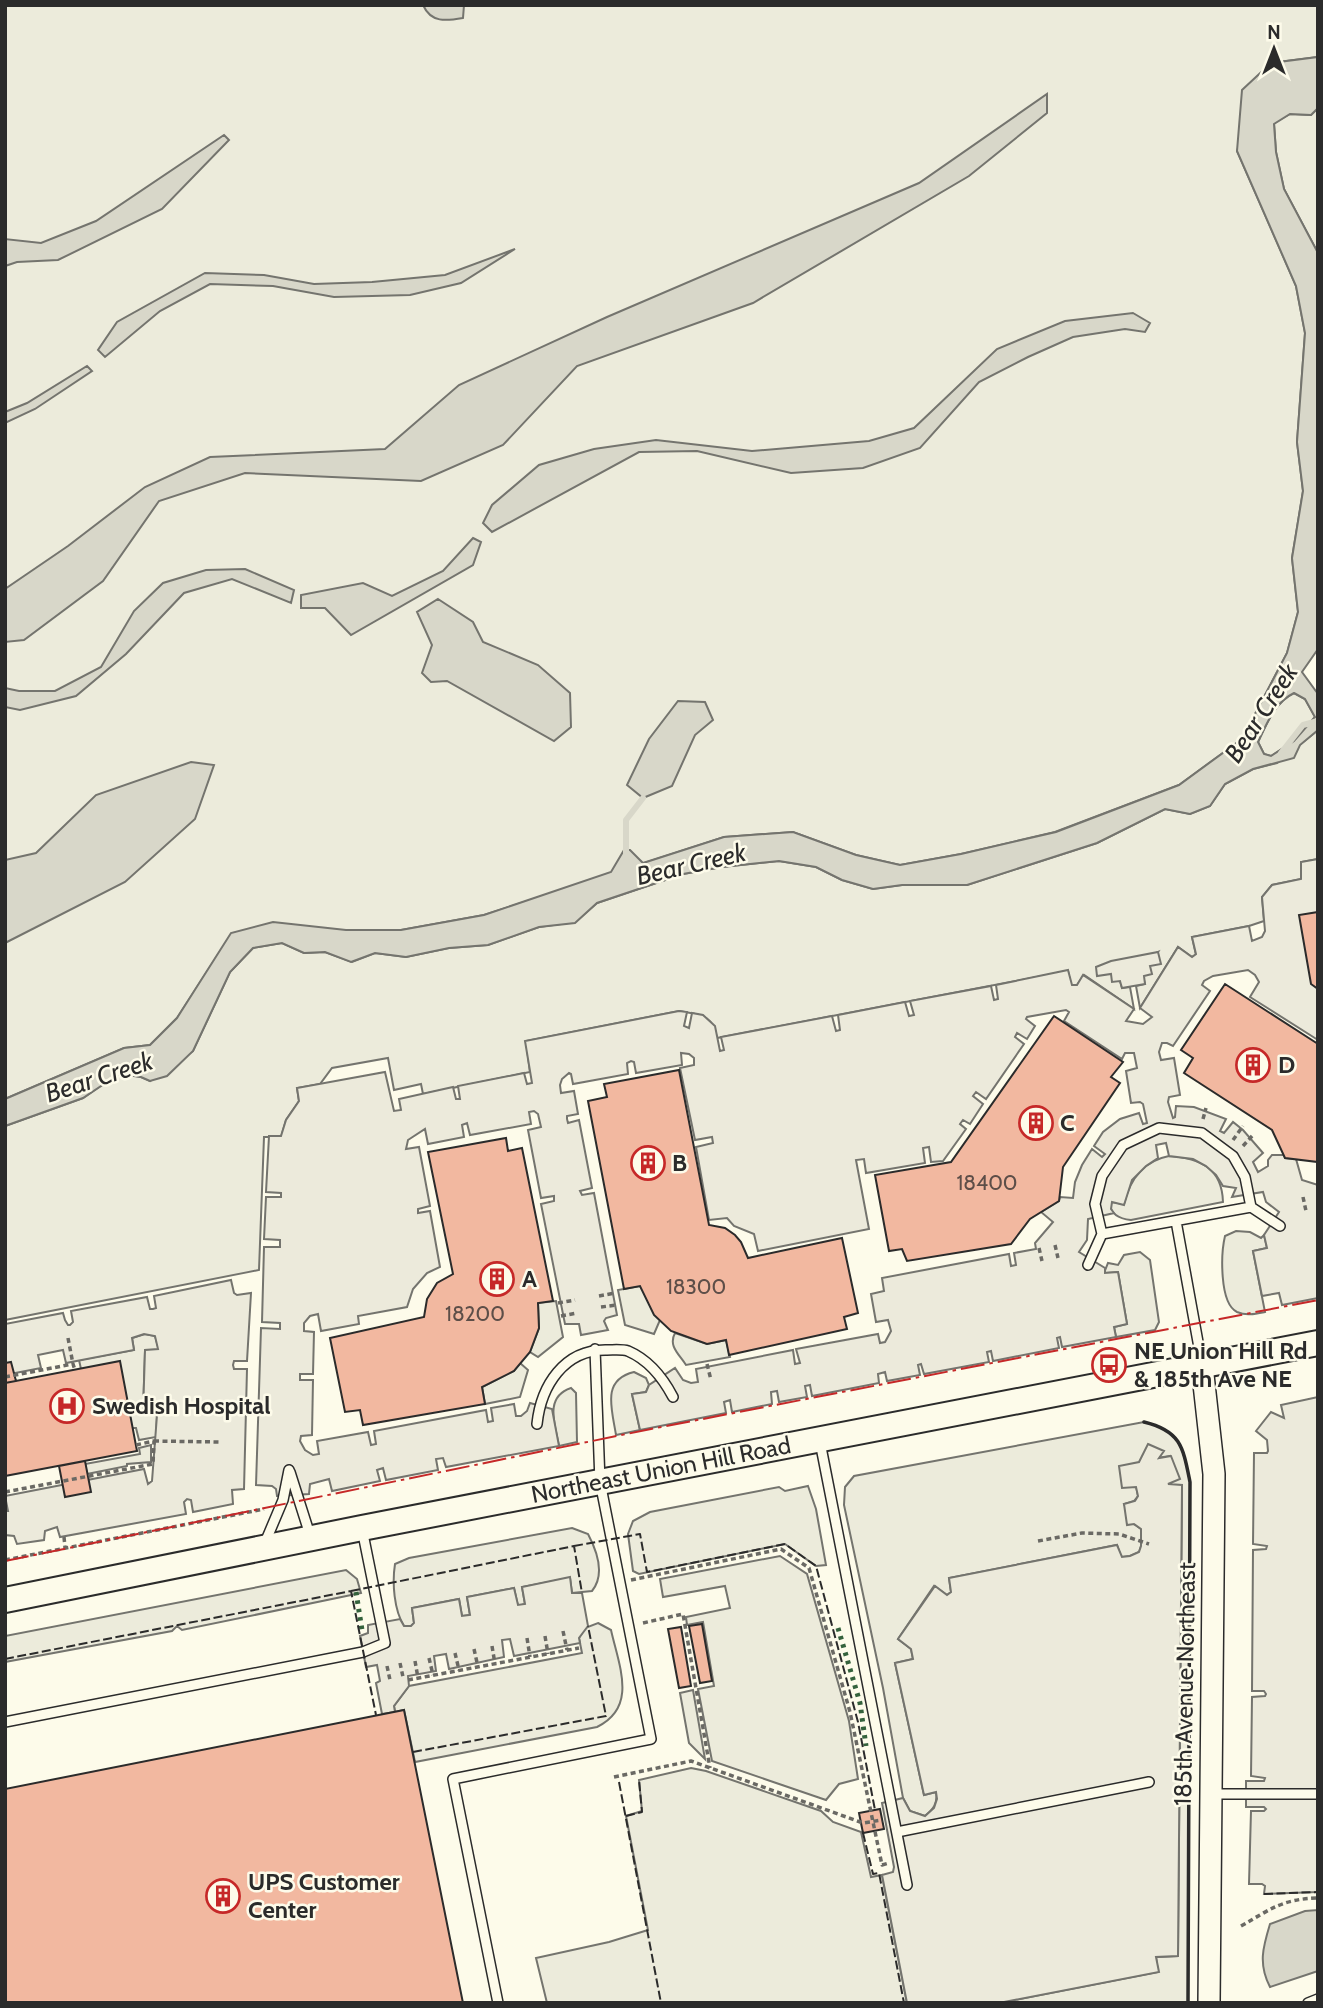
<svg xmlns="http://www.w3.org/2000/svg" width="1323" height="2008" font-family="Cabin,sans-serif">
<style>
.green{fill:#ecebdb;stroke:#74746e;stroke-width:2}
.parking{fill:#eceadb;stroke:#74746e;stroke-width:2}
.water{fill:#d8d7c9;stroke:#74746e;stroke-width:2;fill-rule:evenodd}
.lines{fill:none;stroke-linecap:round;stroke-linejoin:round}
.stream{stroke:#d8d7c9;stroke-width:6}
.building{fill:#f2b8a0;stroke:#2b2b2b;stroke-width:2}
.service-casing{stroke:#2b2b2b;stroke-width:12}
.tertiary-casing{stroke:#2b2b2b;stroke-width:24}
.secondary-casing{stroke:#2b2b2b;stroke-width:28}
.path{stroke:#6a6964;stroke-width:3.5;stroke-dasharray:5 3.5;stroke-linecap:butt}
.service{stroke:#fdfbea;stroke-width:9}
.tertiary{stroke:#fdfbea;stroke-width:21}
.secondary{stroke:#fdfbea;stroke-width:24}
.hedge{stroke:#34623c;stroke-width:5;stroke-dasharray:3.5 5;stroke-linecap:butt}
.fence{stroke:#2b2b2b;stroke-width:2;stroke-dasharray:9 3.5;stroke-linecap:butt}
.wall{stroke:#2b2b2b;stroke-width:3.5}
.power{stroke:#c62828;stroke-width:2;stroke-dasharray:24 5 3.5 5;stroke-linecap:butt}
.labels{text-anchor:middle;stroke-width:5;stroke-linejoin:round;paint-order:stroke}
.number-label{font-size:21px;fill:#5d4e48}
.poi-label{font-size:24px;font-weight:bold;fill:#2b2b2b;stroke:#fdfbea;text-anchor:start}
.street-label{font-size:24px;fill:#2b2b2b;stroke:#fdfbea}
.water-label{font-size:26px;font-style:italic;fill:#2b2b2b;stroke:#fdfbea}
</style>
<rect width="100%" height="100%" fill="#fdfbea"/>
<path class="green" d="M5,5H1318V57L1271,63L1237,151L1296,286L1305,333L1297,442L1303,491L1292,558L1298,612L1287,653L1242,739L1179,785L1055,832L961,854L900,865L856,855L793,832L724,837L484,915L401,930L232,933L177,1018L150,1045L124,1048L5,1099Z
M1318,108V253L1284,189L1276,152L1274,123L1290,114L1311,115Z
M1294,693L1305,699L1315,717L1294,741L1271,756L1264,754L1258,742C1267,723 1275,702 1294,693Z
M1318,730V859L1301,862V879L1272,885L1262,897L1264,921L1249,926L1192,937L1196,955L1192,957L1178,947L1140,1008L1136,986L1145,984L1143,976L1158,952L1111,974L1120,981L1122,988L1130,987L1134,1009L1084,975L1077,985H1071L1068,971L717,1038C713,1014 700,1015 679,1011L526,1041L530,1072L423,1094L421,1084L394,1090L388,1058L332,1068L320,1084L297,1088L299,1101L286,1120L281,1137H264L259,1270L5,1320V1126L83,1098L119,1073L141,1077L150,1081L193,1051L230,972L253,948L282,943L304,953L325,952L352,962L375,953L406,957L449,948L488,945L539,927L575,922L597,903L683,874L722,867L779,861L816,867L842,880L873,889L902,885H967L1097,843L1165,809L1190,814L1210,806L1225,784L1253,769L1277,763Z
M1169,1156C1200,1158 1222,1168 1223,1202L1131,1220C1121,1219 1111,1216 1110,1204L1112,1202L1124,1204C1130,1179 1143,1161 1169,1156Z
M1236,1231L1250,1232L1261,1238L1264,1235L1267,1248L1253,1251L1265,1312C1255,1314 1246,1316 1237,1312C1219,1303 1221,1253 1225,1236Z
M1140,1252L1150,1260L1159,1322L1155,1330L1116,1337L1114,1327L1127,1324L1118,1272L1104,1273L1108,1263L1118,1265L1124,1255Z
M640,1286L660,1320L654,1334L625,1325L618,1290Z
M556,1301L563,1337L538,1357L530,1352L539,1328L538,1303Z
M675,1333L707,1344L726,1340L730,1357L686,1365C679,1354 668,1346 675,1333Z
M145,1334L155,1336L159,1350L145,1351L143,1413L157,1414L156,1437L139,1440L136,1428H132L81,1369L79,1360L134,1350L132,1338Z
M520,1363L528,1370L520,1397L485,1404L482,1387L514,1371Z
M634,1372L646,1378L649,1385L646,1392L632,1394L640,1430L616,1435C612,1409 601,1380 634,1372Z
M571,1388L576,1393L577,1442L559,1446C555,1424 544,1397 571,1388Z
M1144,1422C1181,1431 1183,1447 1190,1482L1188,2003H999L1158,1972L1156,1957L1178,1956L1182,1485H1168L1170,1456L1158,1458L1136,1486L1138,1496L1134,1501L1124,1504L1134,1524L1141,1529V1546L1139,1552L1130,1556L1121,1557L1117,1545L949,1578L951,1592L947,1595L934,1586L898,1639L911,1649L913,1659L895,1663L924,1795L936,1792C938,1804 933,1809 925,1816L910,1811L903,1798L883,1688L844,1505L845,1487L854,1476Z
M151,1445V1462L127,1464V1466L87,1474L85,1464L140,1454L139,1448Z
M808,1486L816,1509L826,1565L816,1566L785,1544L639,1574L633,1571L628,1534L633,1521L650,1512L779,1487L785,1491Z
M572,1528L588,1534C597,1551 605,1575 592,1591L572,1593L570,1578L522,1587L525,1604L518,1606L514,1588L467,1597L470,1615L462,1616L459,1599L412,1608L414,1623L411,1626H404C394,1610 392,1583 395,1564L409,1558Z
M780,1556L807,1574L849,1721L858,1779L839,1784L826,1800L712,1761L698,1689L714,1686L703,1622L687,1625L686,1617L730,1608L725,1586L663,1597L660,1579Z
M346,1570L357,1579L361,1593L182,1630L177,1626L172,1631L5,1662V1636Z
M598,1623L611,1630C619,1666 638,1707 597,1727L415,1762L404,1710L395,1712L394,1706L409,1686L582,1653L579,1638L585,1628Z
M693,1690L705,1759L689,1743L680,1693Z
M691,1768L706,1771L821,1811L833,1822L861,1832L871,1877L882,1875L907,2003H547L536,1958L609,1942L648,1930L626,1816L642,1811L639,1780Z"/>
<path class="parking" d="M1318,859V1040L1250,997L1259,982L1255,975L1248,970L1213,976L1204,981L1202,985L1210,991L1173,1046L1167,1043H1162L1159,1052L1161,1060L1174,1058L1180,1095L1169,1097L1168,1102L1173,1118L1175,1117L1176,1106L1194,1107L1226,1119L1220,1131L1224,1133L1233,1122L1243,1130L1263,1153L1253,1162L1258,1172L1268,1166V1160L1272,1155H1284L1285,1158L1296,1159L1302,1180L1318,1185V1298L1282,1305L1279,1293L1262,1296L1253,1251L1267,1248L1264,1235L1279,1212L1266,1202L1263,1192L1232,1197L1236,1188L1223,1186L1216,1175L1206,1166L1193,1159L1169,1156L1166,1143L1156,1145L1158,1158L1146,1166L1132,1180L1124,1205L1112,1202L1111,1209L1114,1213L1088,1219L1087,1240L1079,1252L1105,1268V1273L1118,1272L1127,1324L1114,1327L1116,1337L1062,1347L1060,1337L1057,1338L1059,1348L993,1361L991,1351L987,1352L989,1362L924,1374L921,1364L918,1365L920,1375L887,1381L885,1372L878,1374L879,1383L812,1396L810,1385L805,1386L807,1397L779,1402L777,1391L771,1392L772,1404L732,1412L730,1400L724,1402L726,1413L640,1430L632,1394L646,1392L649,1385L675,1368L683,1380L691,1383L698,1382L696,1369L793,1350L795,1364L800,1363L796,1349L878,1334L880,1343L885,1342L891,1331L888,1320L876,1322L871,1294L884,1291L882,1278L1009,1254L1011,1266L1016,1265L1014,1253L1036,1249L1035,1243L1053,1222L1041,1212L1059,1201L1060,1197L1073,1198L1075,1182L1082,1165L1092,1149L1102,1157L1105,1154L1094,1146L1103,1132L1120,1119L1139,1113L1143,1124L1147,1123L1143,1104L1140,1102L1131,1103L1126,1071L1137,1068L1134,1053H1125L1122,1059L1064,1021L1069,1012L1066,1010L1027,1017L1026,1019L1035,1026L1027,1039L1017,1033L1015,1037L1024,1044L986,1099L976,1092L973,1096L983,1104L970,1124L963,1120L960,1124L966,1129L943,1161L931,1162L929,1147L923,1148L925,1163L866,1173L864,1159L856,1160L869,1229L758,1251L754,1234L734,1226L727,1218L709,1220L696,1147L713,1143L712,1137L695,1140L680,1068L694,1065V1058L689,1054L681,1053L682,1065L636,1073L634,1062L631,1061L627,1063L628,1074L573,1084L571,1074L569,1073L562,1079L560,1085L561,1093L574,1091L578,1114L567,1116V1119L568,1123L579,1120L592,1188L580,1191L582,1195L594,1193L617,1315L606,1318L604,1321L608,1330L581,1335L579,1324H565L541,1204L554,1201V1196L541,1198L528,1130L541,1127L538,1114L534,1111L529,1112L531,1124L470,1135L467,1123L462,1125L464,1137L428,1144L425,1129L408,1140L406,1149L419,1147L430,1206L418,1209V1213L430,1211L440,1267L427,1273L413,1289L407,1307L358,1316L359,1324L321,1331L318,1314L310,1316L304,1323V1331L314,1332L313,1374H300V1380H313L312,1435L301,1436L300,1441L305,1450L313,1455L319,1454L317,1441L368,1432L371,1445L376,1444L374,1431L486,1410L488,1422L493,1421L491,1408L514,1404L516,1416H521L527,1411L530,1403L552,1409L559,1446L446,1467L443,1458L436,1459L438,1470L386,1480L383,1468L377,1470L380,1481L332,1491L329,1479L310,1484L309,1494L277,1496L276,1489L272,1486L256,1485L261,1328L280,1329V1323L262,1322L264,1247H280V1240L264,1239L266,1197H281V1193L266,1192L269,1136H281L286,1120L299,1101L297,1088L385,1072L394,1111L401,1110L399,1099L453,1087L456,1099H460L458,1086L524,1073L527,1084L532,1083L525,1041L679,1011L687,1012L684,1026L689,1028L692,1013L703,1015L715,1026L720,1051L724,1050L721,1037L832,1016L836,1031L840,1030L838,1015L905,1002L909,1016L914,1015L910,1001L991,986L994,1000L998,999L996,985L1068,970L1072,985H1077L1083,975L1134,1009L1126,1021L1143,1024L1152,1017L1140,1008L1178,947L1192,957L1196,954L1192,937L1249,926L1252,941L1262,937L1265,931L1262,897L1272,885L1301,879V862Z
M1158,952L1161,964L1150,966L1152,974L1144,976L1145,984L1122,988L1120,981L1112,982L1111,974L1097,976L1096,967L1111,961Z
M231,1280L234,1293L237,1295L251,1293L247,1361H234L233,1365L234,1369H247L244,1489L232,1490L233,1504L193,1512L191,1500L187,1499L184,1502L186,1514L60,1537L57,1527L45,1531L44,1540L17,1544L14,1536L5,1535V1511H8L5,1496L144,1469L148,1484L152,1481L157,1415L143,1414L145,1350L158,1349L155,1336L144,1334L132,1338L134,1350L66,1363L63,1350L38,1355L41,1368L5,1375V1324L63,1313L65,1320L68,1325H70L73,1322L71,1311L147,1297L150,1309H153L156,1308L154,1296Z
M1318,1397V1892L1264,1894L1265,1886L1262,1884H1249L1251,1811H1264L1266,1809L1264,1807H1246V1781H1264L1265,1778L1251,1776L1252,1697L1265,1696L1266,1694L1264,1691H1252L1253,1550L1266,1549L1267,1546L1253,1544L1254,1453H1267L1268,1451L1267,1440L1256,1431L1271,1412L1284,1418L1281,1405Z
M1148,1444L1164,1451L1159,1458L1171,1456L1180,1479L1168,1484L1182,1485L1178,1956L1156,1957L1159,1972L999,2003H907L882,1875L893,1872L894,1867L882,1803L903,1798L910,1811L925,1816L934,1808L937,1799L936,1792L924,1795L895,1663L913,1659L911,1649L898,1639L935,1586L947,1595L951,1592L949,1578L1117,1545L1122,1557L1130,1556L1139,1552L1141,1546V1529L1134,1524L1127,1525L1124,1504L1135,1501L1138,1496L1136,1487L1122,1488L1119,1466L1139,1462Z
M570,1577L572,1593H582L588,1626L579,1638L580,1643L514,1656L510,1639L502,1640L504,1657L449,1669L446,1654L434,1656L436,1671L408,1676L409,1686L394,1706L395,1712L382,1714L376,1683L380,1681L377,1665L366,1667L360,1636L368,1633V1625L400,1619L404,1626H411L414,1623L412,1608L459,1599L462,1616L470,1615L467,1597L514,1588L518,1605L525,1604L522,1587Z"/>
<path class="water" d="M423,5H464L463,18C446,21 431,23 423,5Z
M1318,57V108L1311,115L1290,114L1274,124L1276,152L1284,189L1318,253V649L1302,672L1318,694V730L1300,745L1294,758L1253,769L1225,784L1210,806L1190,814L1165,809L1097,843L967,885H902L873,889L842,880L816,867L779,861L722,867L683,874L597,903L575,923L539,927L488,945L449,948L406,957L375,953L351,962L325,952L304,953L282,943L253,948L230,972L193,1051L167,1076L150,1081L141,1077L119,1074L83,1098L5,1126V1099L124,1048L150,1045L177,1018L231,933L273,922L346,930H401L484,915L611,872L624,850H630L643,863L724,837L793,832L856,855L900,865L961,854L1056,832L1179,785L1242,739L1287,653L1298,612L1292,558L1303,491L1297,442L1305,333L1296,286L1237,151L1242,90L1271,63ZM1294,693L1305,699L1315,717L1294,741L1271,756L1264,754L1258,742C1267,723 1275,702 1294,693Z
M1047,94V113L969,176L753,303L577,366L503,445L421,481L245,473L159,501L103,581L24,640L5,642V589L68,546L145,487L210,457L385,449L459,385L607,317L919,183Z
M224,135L229,140L162,209L58,260L17,262L5,266V239L41,243L96,221Z
M515,249L461,283L410,295L334,297L273,286L210,284L160,311L105,357L98,350L117,322L205,273L264,275L314,284L372,282L445,275Z
M1133,313L1150,323L1145,332L1125,329L1073,337L1028,357L979,382L920,448L863,468L791,473L697,451L639,452L492,532L483,523L492,505L539,465L594,449L656,440L752,451L869,441L914,428L997,349L1065,321Z
M87,366L92,371L35,409L5,423V412L27,403Z
M473,538L481,542L473,565L351,635L325,608H301V595L363,583L392,596L443,571Z
M245,569L294,590L291,603L232,579L184,593L126,654L76,696L20,710L5,707V688L19,691H55L101,667L134,611L163,583L206,570Z
M438,599L473,622L483,642L538,665L570,693L571,727L554,741L447,681L431,682L422,673L432,645L417,612Z
M678,701L705,702L713,720L695,735L672,786L643,798L627,785L649,739Z
M191,762L214,765L195,819L125,882L5,943V860L36,853L96,795Z
M1318,1910V1971L1270,1987C1258,1964 1263,1947 1270,1924L1305,1911Z"/>
<g class="lines">
<path class="stream" d="M1281,753L1303,725L1318,721
M626,858V820L643,798"/>
</g>
<path class="building" d="M1318,912V989L1311,984L1299,915Z
M1225,984L1318,1044V1162L1285,1158L1272,1130L1184,1073L1193,1058L1181,1050Z
M1054,1016L1123,1062L1111,1077L1120,1083L1063,1167L1059,1201L1030,1219L1011,1244L907,1261L902,1249L889,1251L875,1175L951,1162Z
M679,1070L709,1225L725,1228L735,1235L741,1242L748,1258L842,1238L858,1313L844,1317L847,1329L729,1355L726,1340L707,1344L671,1331L654,1315L640,1286L624,1289L588,1101L607,1097L604,1084Z
M506,1138L508,1151L522,1148L553,1301L538,1303L539,1328L530,1352L514,1371L482,1387L485,1404L363,1425L360,1410L345,1412L330,1338L424,1317L427,1299L437,1283L453,1274L428,1152Z
M120,1361L137,1451L5,1476V1383Z
M11,1362L16,1381L5,1383V1363Z
M85,1461L91,1492L65,1497L59,1466Z
M702,1624L712,1681L700,1683L689,1626Z
M681,1627L691,1686L679,1688L668,1629Z
M404,1710L463,2003H5V1789Z
M880,1809L884,1829L863,1833L859,1813Z"/>
<g class="lines">
<g class="service-casing">
<path id="service" d="M1176,1221L1202,1364
M1102,1234L1251,1207L1280,1226
M1088,1265L1102,1234L1095,1204L1102,1176L1123,1145L1159,1128L1202,1133L1233,1156L1245,1177L1251,1207
M537,1424C541,1386 564,1349 607,1350C614,1350 622,1349 628,1351C649,1360 663,1378 673,1397
M820,1442L907,1885
M290,1472L310,1535
M264,1545L283,1500L289,1470
M5,1722L363,1652L385,1643L362,1529
M1211,1794H1318
M897,1832L1149,1782
M498,2003L453,1779L651,1739L600,1482L595,1349
M1308,2003L1318,1999"/>
</g>
<g class="tertiary-casing">
<path id="tertiary" d="M1202,1366L1214,1474L1209,2003"/>
</g>
<g class="secondary-casing">
<path id="secondary" d="M5,1600L362,1528L1318,1343"/>
</g>
<path class="path" d="M1203,1119L1206,1108
M1233,1140L1243,1126
M1243,1146L1253,1135
M1303,1197L1306,1211
M1055,1245L1058,1258
M1039,1248L1042,1261
M599,1296L615,1293
M558,1303L575,1300
M601,1307L617,1305
M561,1316L577,1313
M68,1338L73,1364
M707,1364L711,1380
M5,1377L73,1364L75,1370
M154,1441L219,1442
M5,1492L153,1464L154,1441L136,1445
M64,1537L65,1547
M1038,1541L1082,1533L1119,1534L1149,1544
M5,1560L264,1509
M631,1580L781,1549L809,1568L850,1712L882,1865L889,1863
M643,1623L683,1614L710,1768
M563,1631L567,1650
M545,1636L548,1654
M527,1638L530,1657
M492,1646L495,1664
M474,1649L478,1667
M455,1653L459,1670
M429,1658L433,1675
M415,1661L418,1678
M400,1663L403,1677
M387,1666L390,1680
M408,1680L579,1648
M614,1777L691,1761L863,1823L882,1820
M1241,1926C1271,1909 1282,1899 1318,1898"/>
<use href="#service" class="service"/>
<use href="#tertiary" class="tertiary"/>
<use href="#secondary" class="secondary"/>
<path class="hedge" d="M356,1592L362,1630
M838,1628L860,1703L866,1746"/>
<path class="fence" d="M574,1546L640,1534L647,1572L785,1544L816,1566L858,1722L875,1810
M351,1591L574,1546L582,1593
M5,1659L351,1591L376,1715
M413,1752L606,1716L588,1626
M619,1782L661,2003
M626,1816L642,1812L639,1780
M863,1833L873,1874L879,1873L904,2003
M1264,1894L1318,1892"/>
<path class="wall" d="M1144,1422C1181,1431 1183,1447 1190,1482L1188,2003"/>
<path class="power" d="M5,1561L651,1429L1318,1300"/>
</g>
<defs>
<g id="building-ring" transform="scale(1.75)"><circle r="9.5" fill="#fdfbea" stroke="#c62828" stroke-width="1.5"/><path d="M-4-6H4V6H1V3H-1V6H-4ZM-2.5-4.3h1.7v1.8h-1.7ZM.8-4.3h1.7v1.8H.8ZM-2.5-1h1.7V.8h-1.7ZM.8-1h1.7V.8H.8Z" fill="#c62828"/></g>
<g id="bus-ring" transform="scale(1.75)"><circle r="9.5" fill="#fdfbea" stroke="#c62828" stroke-width="1.5"/><path d="M-5-6H5V4H4V6H2V4H-2V6H-4V4H-5ZM-3.5-4V0h7V-4ZM-3.5 1.2v1.5H-2V1.2ZM2 1.2v1.5H3.5V1.2Z" fill="#c62828"/></g>
<g id="hospital-ring" transform="scale(1.75)"><circle r="9.5" fill="#fdfbea" stroke="#c62828" stroke-width="1.5"/><path d="M-5-5h3v3.5h4V-5h3V5h-3V1.5h-4V5h-3Z" fill="#c62828"/></g>
</defs>
<g fill-rule="evenodd">
<use href="#building-ring" x="1253" y="1065"/>
<use href="#building-ring" x="1036" y="1123"/>
<use href="#building-ring" x="648" y="1163"/>
<use href="#building-ring" x="497" y="1279"/>
<use href="#bus-ring" x="1109" y="1365"/>
<use href="#hospital-ring" x="67" y="1406"/>
<use href="#building-ring" x="223" y="1896"/>
</g>
<g class="labels">
<g class="number-label">
<text x="987" y="1190">18400</text>
<text x="696" y="1294">18300</text>
<text x="475" y="1321">18200</text>
</g>
<g class="poi-label">
<text x="1278" y="1073">D</text>
<text x="1060" y="1131">C</text>
<text x="672" y="1171">B</text>
<text x="522" y="1287">A</text>
<text x="1134" y="1359">NE Union Hill Rd<tspan x="1134" dy="28">&amp; 185th Ave NE</tspan></text>
<text x="92" y="1414">Swedish Hospital</text>
<text x="248" y="1890">UPS Customer<tspan x="248" dy="28">Center</tspan></text>
</g>
<g class="street-label">
<text transform="translate(661 1470) rotate(-11)" y="8">Northeast Union Hill Road</text>
<text transform="translate(1185 1684) rotate(-89)" y="8">185th Avenue Northeast</text>
</g>
<g class="water-label">
<text transform="translate(1261 713) rotate(-57)" y="9">Bear Creek</text>
<text transform="translate(691 864) rotate(-13)" y="9">Bear Creek</text>
<text transform="translate(99 1077) rotate(-18)" y="9">Bear Creek</text>
</g>
</g>
<rect width="1323" height="2008" fill="none" stroke="#2b2b2b" stroke-width="14"/>
<g transform="translate(1274 49)" stroke="#fdfbea" stroke-width="5" paint-order="stroke">
<path d="M0-5L12 26L0 18L-12 26Z" fill="#2b2b2b"/>
<text y="-10" font-size="19" font-weight="bold" text-anchor="middle" fill="#2b2b2b">N</text>
</g>
</svg>
